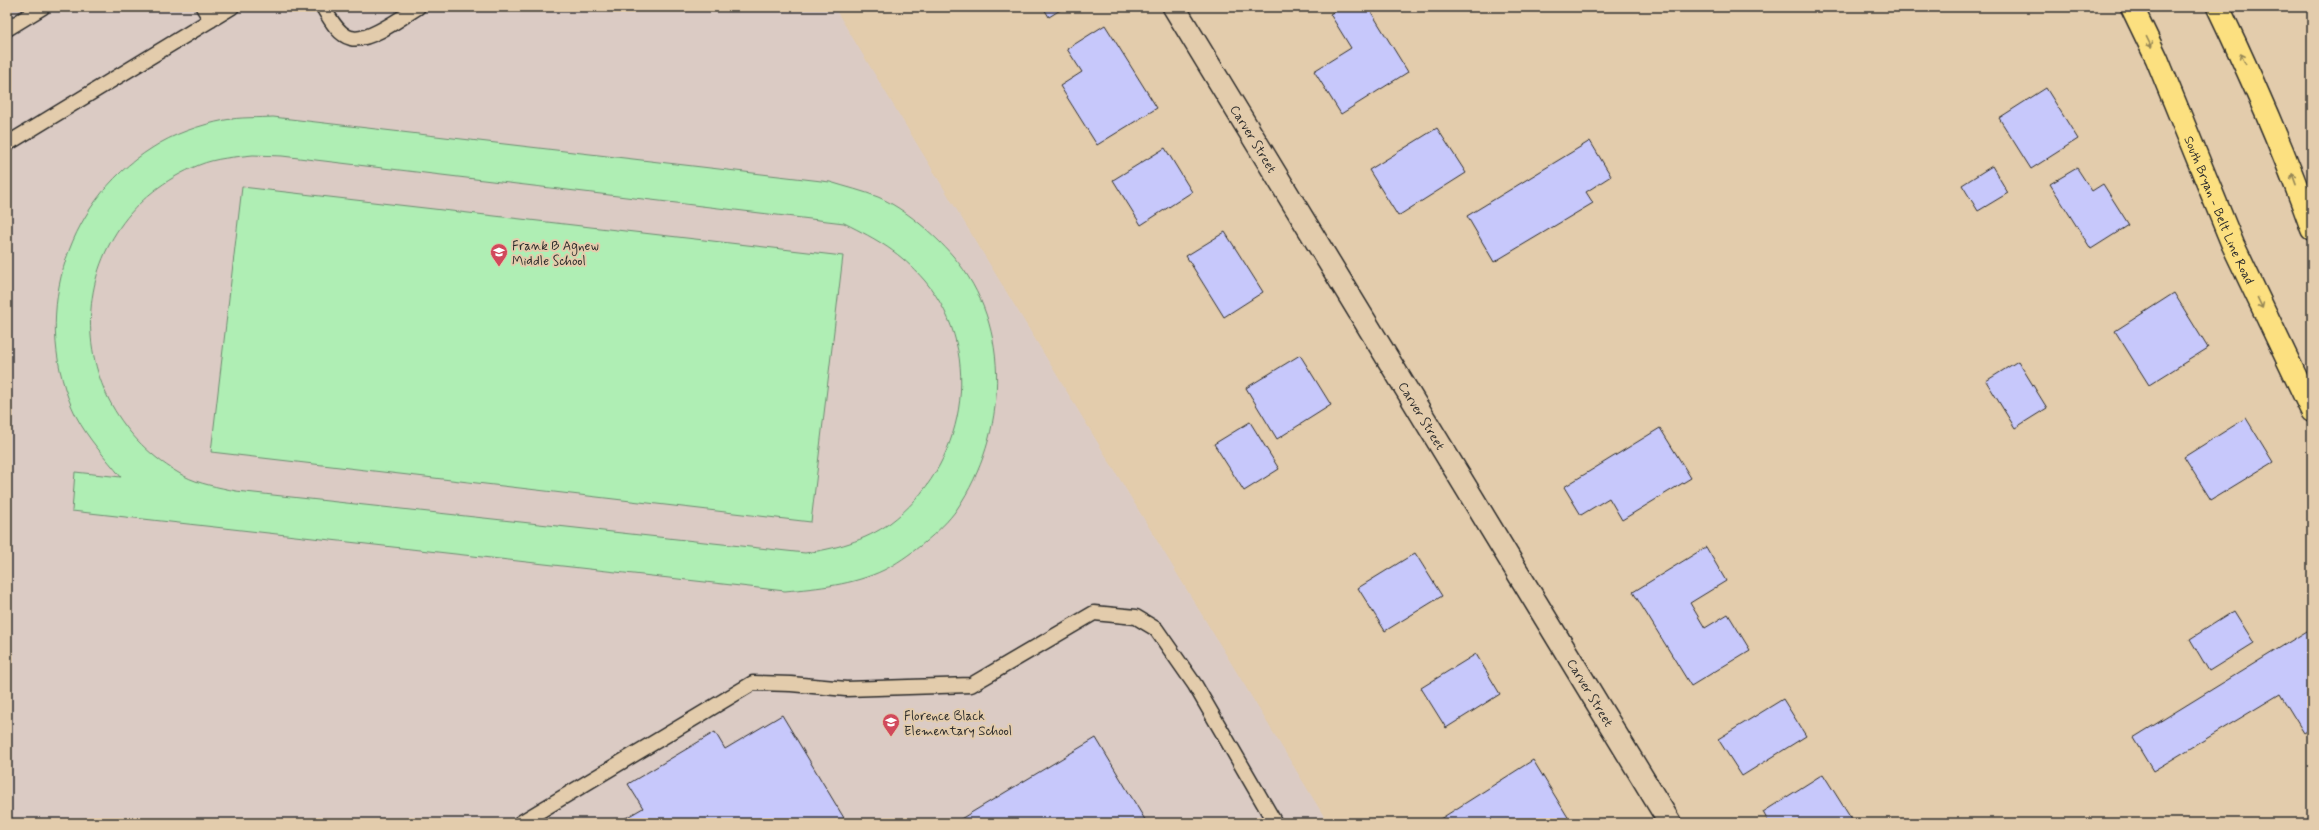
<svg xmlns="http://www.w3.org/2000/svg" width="2319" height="830" font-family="Mynerve,sans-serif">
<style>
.built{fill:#dbcbc4}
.green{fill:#afeeb4;stroke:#6d8c70;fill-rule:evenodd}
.building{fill:#c7c8fb;stroke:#2b2b2b}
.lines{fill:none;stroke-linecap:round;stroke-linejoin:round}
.lane-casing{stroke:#2b2b2b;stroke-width:17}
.street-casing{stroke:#2b2b2b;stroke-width:25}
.primary-casing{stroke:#2b2b2b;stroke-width:25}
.lane{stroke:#e3ccac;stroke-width:14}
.street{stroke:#e3ccac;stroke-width:22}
.primary{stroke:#fce080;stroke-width:22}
.oneway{stroke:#948656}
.labels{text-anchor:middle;stroke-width:4;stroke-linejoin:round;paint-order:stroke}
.street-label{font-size:13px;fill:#2b2b2b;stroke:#e3ccac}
.poi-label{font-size:13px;fill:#2b2b2b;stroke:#e3ccac;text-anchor:start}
</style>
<rect width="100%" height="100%" fill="#e3ccac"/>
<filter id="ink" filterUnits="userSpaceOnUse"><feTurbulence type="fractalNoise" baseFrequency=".025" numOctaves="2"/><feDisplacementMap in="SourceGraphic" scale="8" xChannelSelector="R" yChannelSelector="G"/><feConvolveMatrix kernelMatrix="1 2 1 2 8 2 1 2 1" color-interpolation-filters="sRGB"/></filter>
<g filter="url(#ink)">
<path class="built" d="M7,7H834L1328,823H7Z"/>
<path class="green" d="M273,117L830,182C846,187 863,191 878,197C904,208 934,234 953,256C1014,327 1007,435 957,509C943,530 906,559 884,570C853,585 818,588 785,591L72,511L75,472L121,477C105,457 88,439 76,416C30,322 63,204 152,148C173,134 200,125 225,120C240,117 258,118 273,117ZM253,155L282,156L844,223C878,240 900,252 925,281C987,355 964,468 890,523C865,541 834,549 805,553L236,491C218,487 199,484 184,476C54,405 60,221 199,165C216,158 235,157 253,155Z
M242,187L843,256L811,522L211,452Z"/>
<path class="building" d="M1043,7H1065L1049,17Z
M1342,7H1368L1408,72L1341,114L1314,71L1351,48L1330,14Z
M1105,25L1157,108L1097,145L1060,86L1082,72L1067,49Z
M2046,88L2078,139L2031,169L1999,118Z
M1437,128L1466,173L1398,216L1369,170Z
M1590,141L1611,176L1586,192L1593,203L1494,262L1467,216Z
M1165,148L1192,192L1141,225L1113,180Z
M1992,166L2008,193L1978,211L1962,185Z
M2077,168L2092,191L2103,184L2129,225L2091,249L2050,184Z
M1225,232L1263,292L1224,317L1186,256Z
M2174,293L2208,348L2149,385L2115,331Z
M1300,355L1331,405L1277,439L1246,388Z
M2018,361L2047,408L2015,428L1986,381Z
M2246,418L2273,462L2211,500L2184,457Z
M1250,422L1279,469L1244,491L1214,444Z
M1660,428L1691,478L1622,520L1609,498L1581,515L1564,487Z
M1706,547L1726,581L1690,603L1705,628L1728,614L1750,650L1691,686L1633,592Z
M1415,553L1442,596L1385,631L1358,588Z
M2234,611L2254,643L2209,671L2190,639Z
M2312,628V728L2304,733L2280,694L2153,771L2133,738Z
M1476,654L1500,694L1446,728L1421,688Z
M1783,699L1806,736L1742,776L1718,739Z
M782,715L847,823H617L643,808L628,784L715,732L725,749Z
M1096,738L1147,823H954Z
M1533,760L1569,819L1562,823H1434Z
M1823,774L1852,820L1847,823H1769L1763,812Z"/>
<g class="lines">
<g class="lane-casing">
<path id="lane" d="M203,7L211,20
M323,7C329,17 338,35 351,38C368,43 404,16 418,7
M7,29L43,7
M7,144L232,7
M520,823L753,683L791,684L846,689L971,685L1094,613L1136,617L1156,629L1195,685L1275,823"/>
</g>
<g class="street-casing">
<g id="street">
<path id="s1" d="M1174,7L1670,823"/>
</g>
</g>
<g class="primary-casing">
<g id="primary">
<path id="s2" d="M2132,7L2157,59L2233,245L2312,411"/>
<path d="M2218,7C2253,80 2285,153 2312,229"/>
</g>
</g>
<use href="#lane" class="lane"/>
<use href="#street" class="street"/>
<use href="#primary" class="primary"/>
</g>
<defs><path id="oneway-shaft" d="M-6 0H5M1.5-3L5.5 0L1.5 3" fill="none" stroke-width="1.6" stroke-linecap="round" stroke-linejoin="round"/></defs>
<g class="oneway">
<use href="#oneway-shaft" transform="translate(2149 42) rotate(64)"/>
<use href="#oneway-shaft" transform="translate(2243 59) rotate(-116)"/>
<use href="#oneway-shaft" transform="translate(2294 179) rotate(-110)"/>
<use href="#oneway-shaft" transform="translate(2260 303) rotate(65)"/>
</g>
</g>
<defs>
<g id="school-pin" transform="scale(0.9)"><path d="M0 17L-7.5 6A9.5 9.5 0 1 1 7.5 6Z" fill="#d1495b" stroke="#e3ccac"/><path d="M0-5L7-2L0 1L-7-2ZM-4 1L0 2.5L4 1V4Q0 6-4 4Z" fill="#fff"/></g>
</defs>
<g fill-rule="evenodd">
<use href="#school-pin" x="499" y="252"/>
<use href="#school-pin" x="891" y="722"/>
</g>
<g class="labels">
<g class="street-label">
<text dy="5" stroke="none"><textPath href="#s1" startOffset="154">Carver Street</textPath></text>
<text dy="5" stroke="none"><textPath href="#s2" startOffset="221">South Bryan - Belt Line Road</textPath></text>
<text dy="5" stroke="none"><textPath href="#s1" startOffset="478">Carver Street</textPath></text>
<text dy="5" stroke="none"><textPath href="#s1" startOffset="802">Carver Street</textPath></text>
</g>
<g class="poi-label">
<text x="512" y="250">Frank B Agnew<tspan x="512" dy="15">Middle School</tspan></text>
<text x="904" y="720">Florence Black<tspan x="904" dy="15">Elementary School</tspan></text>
</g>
</g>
<rect width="2319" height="830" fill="none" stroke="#e3ccac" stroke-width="24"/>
<rect x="12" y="12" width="2295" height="806" fill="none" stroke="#2b2b2b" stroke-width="1.5" filter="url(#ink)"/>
</svg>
